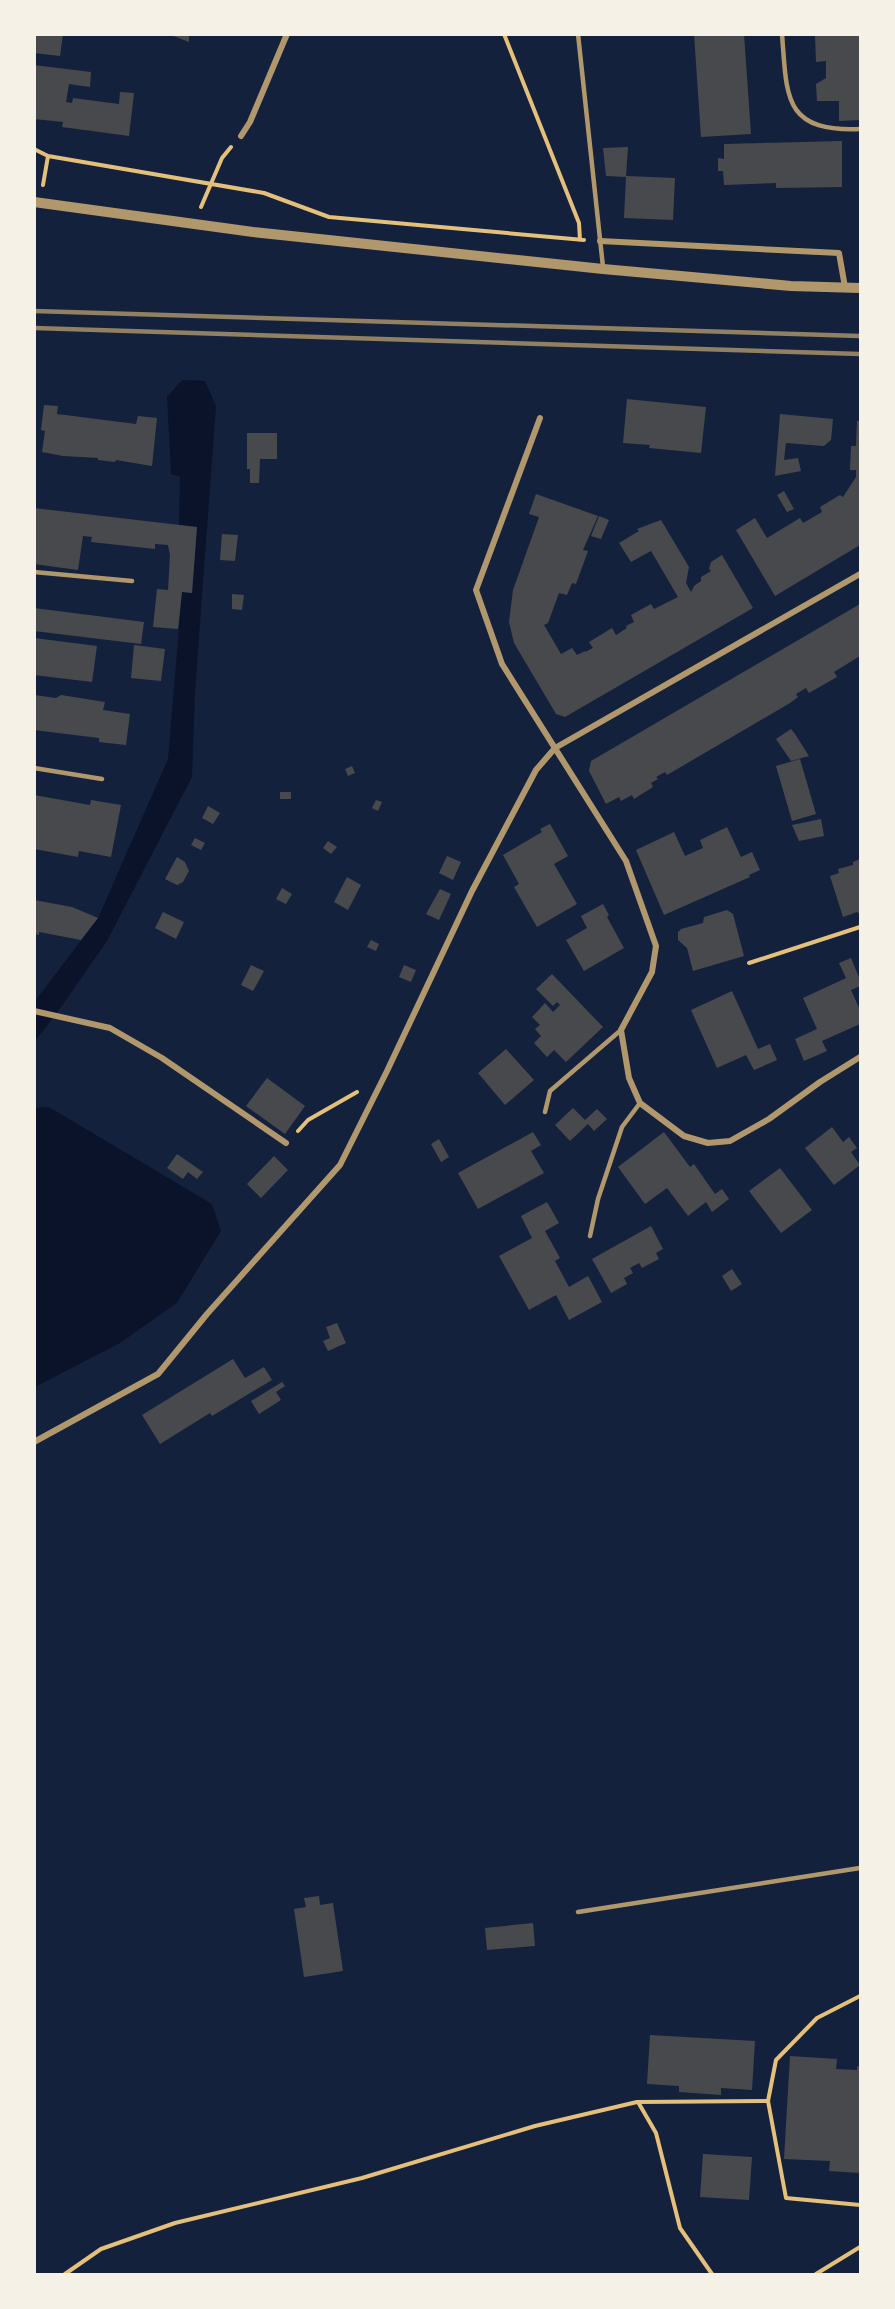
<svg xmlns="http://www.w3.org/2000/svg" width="895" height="2309" font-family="'Archivo Narrow',sans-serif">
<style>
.water{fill:#0b132b}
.building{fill:#48494c}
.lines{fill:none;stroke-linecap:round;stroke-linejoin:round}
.path{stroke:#e5c07b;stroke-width:4}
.service{stroke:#b1986c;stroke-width:4.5}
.minor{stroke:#b1986c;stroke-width:6}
.tertiary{stroke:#b1986c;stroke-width:10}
.rail{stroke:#918062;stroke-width:4.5}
</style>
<rect width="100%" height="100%" fill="#14213d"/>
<path class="water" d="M182,380L205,381L216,406L195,692L192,777L107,941L57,1013L35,1041V1001L98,918L168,759L182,592L192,593L197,527L179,525L180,477L171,474L167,397Z
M49,1107L212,1204L221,1231L177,1303L120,1343L35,1387L34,1108Z"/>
<path class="building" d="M34,34H63L60,56L34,53Z
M171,34H189V42L171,35Z
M694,34H744L751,134L701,137Z
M815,34H860V120L839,121V101H817L816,84L826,78V61L816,62Z
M34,65L91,72L90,87L69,84L66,102L72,103L73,98L119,104L120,92L134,93L129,136L62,127L63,122L34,119Z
M842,141V187L776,188V183L724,185L723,171H718V158L724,159V144Z
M628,147L626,176L675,178L673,220L624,218L626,177L606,176L603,148Z
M627,399L706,407L701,453L649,448L650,445L623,443Z
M44,405L58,406L57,414L136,424L138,416L157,418L152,466L116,460L115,462L98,460V458L63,456L42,452L45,431L41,430Z
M780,414L833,419L831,440L824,446L786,443L784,460L798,458L801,471L775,476Z
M857,421H860V545L775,596L736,530L755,518L767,538L800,518L803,523L822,512L820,507L840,495L843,497L856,477V470H850L851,446H856Z
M247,433H277V459H260L259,483H250V469H247Z
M784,491L794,509L787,512L777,495Z
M536,494L598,516L583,550L588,551L576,584L572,583L567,595L559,593L548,623L544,625L561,654L572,648L577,655L585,651V652L593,648L589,642L612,628L616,635L627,628L626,626L634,622L631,615L651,604L654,609L678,597L651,551L631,562L619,543L639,531L637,529L661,520L689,567L686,583L691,592L694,586L701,581V577L711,571L709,569L711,562L722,555L753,608L565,717L556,714L514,643L509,622L513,590L538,520L539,517L529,514Z
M34,508L197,527L192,593L182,592L178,629L153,627L157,589L168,590L170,555L168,545L155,544V549L91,542L92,537L83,536L78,570L34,564Z
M599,516L609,520L601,539L591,536Z
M222,534L238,535L235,561L220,560Z
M232,594L244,595L242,610L232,609Z
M860,604V656L834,672L837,677L809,693L806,688L796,694L798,697L790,703L667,775L665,772L656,777L658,779L651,783L653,787L634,799L632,795L621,801L619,797L606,804L589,771L591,761Z
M34,608L144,622L141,644L34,631Z
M34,638L97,646L92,682L34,675Z
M134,645L165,649L161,681L131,678Z
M34,695L56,698L61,695L105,702L103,710L130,714L126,745L99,742V738L34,730Z
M791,729L795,734L809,756L791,761L776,739Z
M800,759L816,814L792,821L776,766Z
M352,766L355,773L348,776L345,769Z
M280,792H291V799H280Z
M34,795L90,805L91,800L121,805L111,857L79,851L78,857L34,849Z
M376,800L382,802L378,811L372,808Z
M208,806L220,813L213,824L202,818Z
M821,819L824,836L799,841L792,825Z
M550,824L568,856L554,864L577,904L537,927L514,887L519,884L503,855L542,832L540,829Z
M727,827L741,857L752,852L760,870L749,875L750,877L664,915L636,850L674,832L685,856L703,848L700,840Z
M195,838L205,843L201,850L191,845Z
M328,841L337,847L331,854L323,848Z
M447,856L461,862L453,880L439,873Z
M177,857L185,862L189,871L183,882L177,885L165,879Z
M860,859V914L857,912L843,917L830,876L839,873L838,869L853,865V862Z
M347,877L361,885L348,910L334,902Z
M282,888L292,894L286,904L276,899Z
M440,889L451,894L439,920L426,914Z
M34,900L72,907L98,918L81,940L39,932V935L35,934Z
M603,904L609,915L607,917L624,948L584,971L566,940L587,928L581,916Z
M727,910L733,914L744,956L693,971L687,948L678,940V932L681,929L703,923L704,917Z
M163,912L184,922L176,939L155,928Z
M371,940L379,944L376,951L367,947Z
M851,958L860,980V986L851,990L860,1010V1024L822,1041L827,1051L804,1061L795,1039L817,1029L803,998L846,978L839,963Z
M251,965L264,971L253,991L241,985Z
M404,965L416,970L411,982L399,977Z
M552,974L603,1027L566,1062L554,1050L547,1057L534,1043L541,1036L535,1029L540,1025L532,1017L545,1003L553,1012L560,1005L557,1002L553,1006L536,989Z
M732,991L758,1049L770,1044L777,1060L754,1070L746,1055L717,1068L691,1010Z
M506,1049L534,1080L505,1105L478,1073Z
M267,1078L305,1106L285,1134L246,1106Z
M573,1108L585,1120L597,1109L607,1119L594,1131L588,1124L570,1141L555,1125Z
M832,1127L843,1142L849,1137L857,1148L851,1152L860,1165L834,1185L805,1148Z
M533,1132L541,1145L531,1151L544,1173L478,1209L458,1173Z
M664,1132L690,1167L694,1164L715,1194L722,1189L729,1199L712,1212L706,1202L688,1216L667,1188L645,1204L618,1167Z
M439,1139L449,1157L441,1162L431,1144Z
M177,1154L203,1172L197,1179L188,1172L183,1179L167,1168Z
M274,1156L288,1170L261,1198L247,1184Z
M780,1168L812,1210L781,1233L749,1191Z
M547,1202L559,1223L545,1231L560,1258L555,1261L569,1287L588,1276L602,1302L569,1320L556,1295L529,1310L499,1256L532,1238L521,1216Z
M651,1226L663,1249L656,1253L659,1259L642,1268L639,1263L630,1268L633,1273L624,1278L627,1284L611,1293L592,1259Z
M732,1269L742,1284L731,1291L722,1276Z
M337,1323L346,1343L328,1351L323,1341L330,1338L326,1327Z
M233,1359L245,1378L264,1367L272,1380L212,1416L210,1413L160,1444L142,1415Z
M282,1382L285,1386L276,1392L281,1400L259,1414L251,1401Z
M319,1896L320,1905L333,1903L343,1971L304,1977L294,1909L306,1907L304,1898Z
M533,1923L535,1946L487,1950L485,1928Z
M650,2035L755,2041L752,2090L721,2088V2095L679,2092V2086L647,2084Z
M790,2056L837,2059L836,2069L857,2070V2066L860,2067V2173L829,2171L830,2161L784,2159Z
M703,2154L752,2157L749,2200L700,2197Z"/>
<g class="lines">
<path class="path" d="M504,34L579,223L580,240
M34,149L48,156L264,193L329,217L584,240
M43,185L48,156
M201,207L222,158L231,147
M749,963L860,927
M298,1131L308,1120L357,1092
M768,2101L776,2060L817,2018L860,1996
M638,2102L656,2133L680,2228L712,2274
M65,2274L101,2249L175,2223L362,2178L535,2126L637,2102L768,2101L786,2198L860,2205
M816,2274L860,2247"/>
<path class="service" d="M578,34L603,267
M782,34C787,97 783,132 860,129
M34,572L132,581
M34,768L102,779
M545,1112L550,1091L621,1030
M590,1236L598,1199L622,1127L640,1103
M578,1912L860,1868"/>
<path class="minor" d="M241,136L250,122L287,34
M600,241L839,253L845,287
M540,418L476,590L502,664L626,861L656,946L652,972L621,1030L629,1078L640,1103L684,1136L708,1143L730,1141L769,1119L820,1082L860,1057
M34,1011L110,1028L162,1058L286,1143
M34,1442L158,1374L207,1314L340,1165L387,1071L472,891L536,770L555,748L860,574"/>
<path class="tertiary" d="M34,202L253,232L603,269L791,286L860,288"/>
<path class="rail" d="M34,311L860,336
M34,328L860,354"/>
</g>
<rect width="895" height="2309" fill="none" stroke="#f6f1e7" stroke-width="72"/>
</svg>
